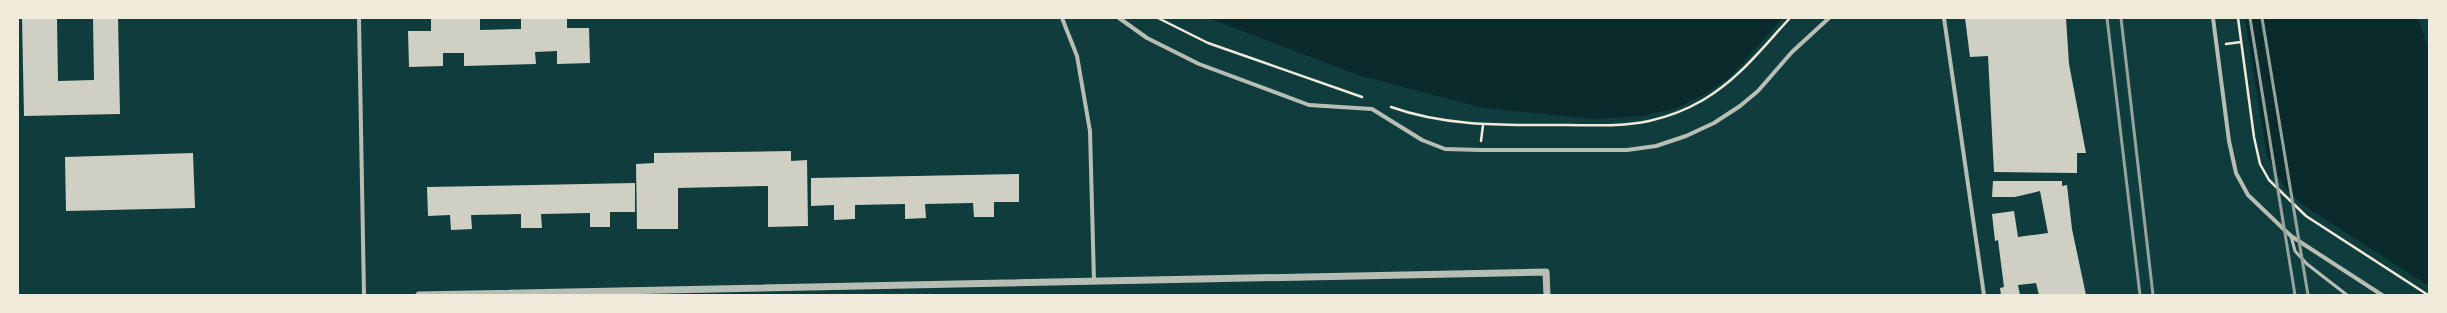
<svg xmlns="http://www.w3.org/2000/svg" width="2447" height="313" font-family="'Space Grotesk',sans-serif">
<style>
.water{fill:#0a2a2b}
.pier{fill:#0f3d3e}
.building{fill:#cfcfc3}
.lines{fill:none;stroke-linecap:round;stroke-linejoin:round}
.path{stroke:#f1e9da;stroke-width:2.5}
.service{stroke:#b8beb3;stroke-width:3}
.minor{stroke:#b8beb3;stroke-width:4}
.tertiary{stroke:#b8beb3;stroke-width:7}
.rail{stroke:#97a49c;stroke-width:3}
</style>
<rect width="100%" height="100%" fill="#0f3d3e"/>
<path class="water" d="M1208,18H1783L1731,76L1707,93L1677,108L1642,116L1595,119L1483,108L1358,75Z
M2245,18H2429V286L2306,207L2284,187L2267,157Z"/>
<path class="pier" d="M2418,18H2429V51Z"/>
<path class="building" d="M22,18H57L58,81L94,80L93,18H118L120,114L24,116Z
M431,18H480V30L521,29V18H567V28H589L590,63L557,64V51L535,52L536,64L464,66V53H443V66L409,67L408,31H431Z
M1965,18H2066L2069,64L2086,153H2077V173L1994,172L1988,56L1970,57Z
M791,151V161L807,160L808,226L768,227V186L678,188V229H637L636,164L654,163V153Z
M193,153L195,208L66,211L65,157Z
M1019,174V202H994V217H974L973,203L925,204L926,218L905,219V204L855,205V219L834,220V205L811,206V178Z
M1993,181H2062V186L2067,185L2072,229L2086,295H2039L2036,283L2018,285L2020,295H2001L2000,288L2004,287L1998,240L1995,241L1992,214L2014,211L2018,237L2048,233L2040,191L2015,197H1992Z
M635,183V212H610V227H590V213L541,214L542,228H521V214L471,215L472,229L451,230L450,215L428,216L427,187Z"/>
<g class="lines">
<path class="path" d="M1158,18L1208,43L1362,97
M2238,18L2254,137L2260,164L2269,180L2306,216L2428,295
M2226,44L2241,42
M1391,107C1447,127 1506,125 1565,125C1593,125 1621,127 1649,121C1667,117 1686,110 1703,100C1739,79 1762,48 1790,18
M1481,141L1483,125"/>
<path class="service" d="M2291,236L2295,251L2307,264L2347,295"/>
<path class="minor" d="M359,18L364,295
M1062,18L1077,56L1090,131L1094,281
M1119,18L1147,38L1199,64L1309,105L1372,109L1422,140L1445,149L1480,150H1627L1656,146L1686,136L1714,123L1740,106L1758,91L1792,52L1829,18
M1944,18L1984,295
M2213,18L2229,141L2236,173L2248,195L2291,236L2382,295"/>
<path class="tertiary" d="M419,295L1546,272L1547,295"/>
<path class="rail" d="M2107,18L2140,295
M2121,18L2153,295
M2250,18L2295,295
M2262,18L2308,295"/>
</g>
<rect width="2447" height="313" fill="none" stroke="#f1e9da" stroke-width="38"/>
</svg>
